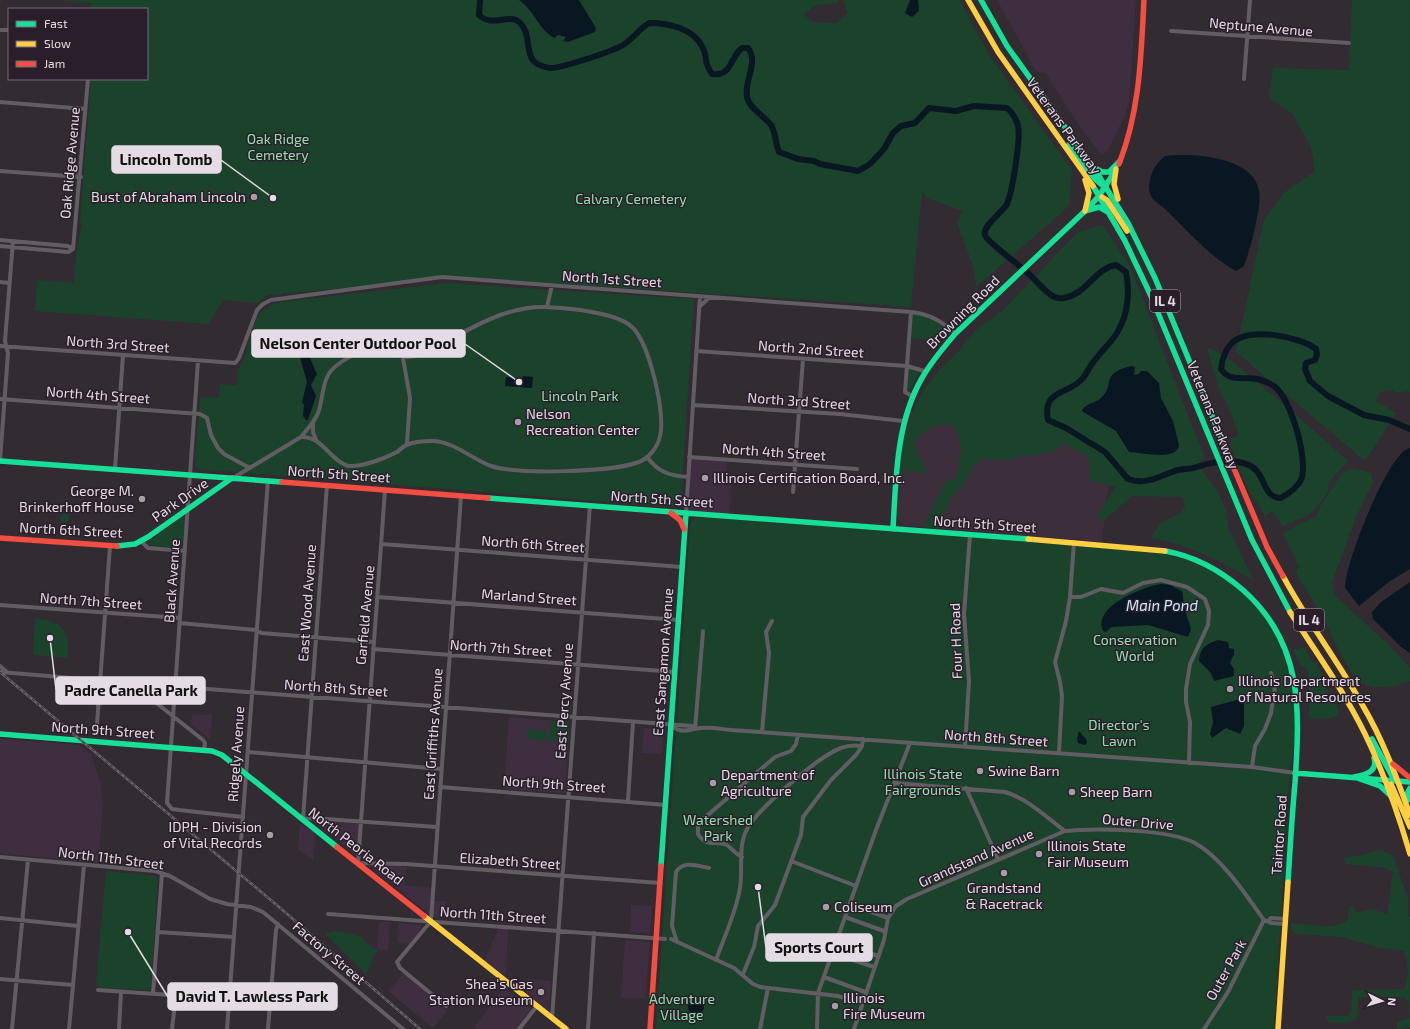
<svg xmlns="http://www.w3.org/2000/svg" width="1410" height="1029" font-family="'Exo 2',sans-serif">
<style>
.built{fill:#3f2e40}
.industrial{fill:#3c2e3a}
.green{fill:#1b432c}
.water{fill:#081721}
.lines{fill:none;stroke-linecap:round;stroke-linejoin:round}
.river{stroke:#081721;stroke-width:6}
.street{stroke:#625d63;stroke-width:4}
.fast{stroke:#16e098;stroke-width:5.5}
.slow{stroke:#ffcf43;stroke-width:5.5}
.jam{stroke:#f24e42;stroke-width:5.5}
.rail-casing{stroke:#696369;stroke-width:2.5}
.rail{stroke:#2b1e2b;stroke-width:1;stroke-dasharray:3;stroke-linecap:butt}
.poi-dot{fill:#a69da6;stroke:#2b1e2b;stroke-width:1.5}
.labels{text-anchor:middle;stroke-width:3;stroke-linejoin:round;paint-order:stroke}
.shield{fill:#2b1e2b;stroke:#aca2ac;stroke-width:1}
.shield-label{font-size:13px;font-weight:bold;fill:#e4dbe4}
.street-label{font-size:14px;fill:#e4dbe4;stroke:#2b1e2b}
.park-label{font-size:14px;fill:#90e1ac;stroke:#2b1e2b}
.poi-label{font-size:14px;fill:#e4dbe4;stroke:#2b1e2b;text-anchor:start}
.water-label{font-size:15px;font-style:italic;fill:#c8e8fd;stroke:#2b1e2b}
.leader{fill:none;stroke:#e4dbe4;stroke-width:1.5}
.callout-dot{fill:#e4dbe4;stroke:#2b1e2b;stroke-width:1.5}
.callout{fill:#e4dbe4;stroke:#e4dbe4;stroke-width:1.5}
.callout-label{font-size:15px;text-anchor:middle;font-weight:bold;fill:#111}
</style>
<rect width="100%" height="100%" fill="#322b32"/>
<path class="built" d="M997,0H1136L1129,100L1126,113L1108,150L1101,155L1074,118L1046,74L1036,71Z
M691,459L727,461L725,485H731L729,514L688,511Z
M192,714L212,715L210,739L191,724Z
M509,717L569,722L565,793L504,789Z
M644,728L664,730L662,754L642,753Z
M0,739L79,745L91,754L100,782L103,805L98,863L0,853Z
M313,821L360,823L357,856L356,855Z
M300,823L315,834L313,861L298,849Z
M392,865L407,867L405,885L435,888L434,901H446L444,918L433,917L371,867Z
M631,905L652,906L650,933L630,932Z
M379,922H390L388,950L377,949Z
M398,923L421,925V929L409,944L397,943Z
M498,929H508L506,976L484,961Z
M625,940L650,942L645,999L621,998Z
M404,973L447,1011L433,1028L388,991Z
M528,979L551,981L549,1010L526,993Z
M504,988L532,1009L517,1029H473Z"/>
<path class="industrial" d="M910,412L962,417L1067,436L1110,465L1102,542L902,525L897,517L899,488L903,439Z"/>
<path class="green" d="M57,0H838V3L815,5L804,15L813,22L836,23L848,13L843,0H960L989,55L1072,170L1069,206L976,287L974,269L957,223L962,211L927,198L922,191L911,307L446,276L357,287L268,295L257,303L223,300L208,324L35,311L37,280L74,283L76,255L82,223L80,222L91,79H147V9H90L91,3Z
M1352,0H1410V393L1408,391L1396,393L1393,390L1380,392L1376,401L1396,413L1365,461L1236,352L1264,219L1285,192L1315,171L1311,147L1292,113L1269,98L1273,68L1349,70Z
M1103,225L1130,266L1205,459L1197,464L1217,490L1226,509L1229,529L1254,581C1221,561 1188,544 1150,538L1162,522L1181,513L1185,507L1182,497L1132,496L1102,522L1098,513L1116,487L1091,481L1088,457L1063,443L1054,451L1034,455L1019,456L1012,460L981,459L971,470L964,485L951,498L938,529L923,527L946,480L955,479C961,460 965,441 952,424C944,424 936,424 929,429C923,432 922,436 915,438L916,451L928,473L902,471L901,465L902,446L915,407L925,388L943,366L961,349L962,345L976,330L1003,310L1078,232Z
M446,283L694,299L681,500L677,505L672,507L198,469L195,465L200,397L219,398L220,384L236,385L238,370L245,355L256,320L261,312L271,305L280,302Z
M913,314C923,316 937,318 942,328C936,343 924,339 910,338Z
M1209,348L1227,357L1293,412L1348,461L1334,475L1328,487V492L1313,512L1302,519L1295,520L1283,527L1272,511L1265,517L1259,505L1250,494L1238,466L1242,465L1247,460L1235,458L1230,444L1232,438L1239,435L1226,401L1220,392L1207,349Z
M909,368L919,373L909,392L907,387Z
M1352,468L1371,473L1373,482L1356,517L1332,583L1335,596L1389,645L1410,668V681C1396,686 1376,691 1362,683C1346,673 1333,635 1323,618C1315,603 1305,589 1296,573L1299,566L1283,534C1294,525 1306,522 1318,515L1319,508L1343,472Z
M60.5 518a4.5 4.5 0 1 1 9 0a4.5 4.5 0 1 1-9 0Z
M700,517L1143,550C1165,554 1187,558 1207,568C1262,593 1293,651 1296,709C1298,729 1293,749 1290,769C1288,786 1288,804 1287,821C1283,890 1278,960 1274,1029H656L690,525L693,519Z
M180,518H183L185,520L182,548L148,545L149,541Z
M35,619C63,620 70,632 68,658L35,655L33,652Z
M1305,647L1312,662H1316L1322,674V683L1337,705L1339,715L1331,718L1309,719V679L1307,670L1301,665L1293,650Z
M551,721L569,722V742L549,741Z
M528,729L547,731V741L527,739Z
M1381,850L1393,856L1408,899V916L1410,917V1027L1397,1029V1022L1410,1018L1409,1002L1404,997H1359L1356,1019L1342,1023L1328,1022L1326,1016H1348L1351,1012L1352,990L1404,989C1409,976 1409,964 1404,951L1375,947L1342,937L1297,934L1291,930V923C1304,923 1342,933 1349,917C1349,914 1349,910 1349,907L1354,906L1356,913L1372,909L1387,914L1393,872L1387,868L1346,864L1343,859Z
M106,871L155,876L158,878L151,990L100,988L96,984Z
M335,931C343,932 352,933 360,937C368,941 367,947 378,950V952L373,954L371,965L366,974L325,934Z"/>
<path class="water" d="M519,0H579L596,28L595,32L568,42L563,41L566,37L558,35L555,38C540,32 534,10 519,0Z
M910,0H918L919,11L912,17L905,13Z
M1165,156C1190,153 1254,156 1259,191C1262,207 1250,250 1244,266L1236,271C1209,256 1188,231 1166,210C1162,206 1155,202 1152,198C1144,184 1154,164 1165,156Z
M309,340L311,341L310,358L317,374L311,385L316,396L308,420H306L303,416L304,405L302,402L307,382L299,354L304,345Z
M1131,366L1135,367L1134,375L1139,374L1141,371H1147L1159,383L1161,398L1173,421L1179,445C1178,462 1139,452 1129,452L1116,431L1083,412L1082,410C1087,403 1095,403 1101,398C1116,384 1099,374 1131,366Z
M523,376L533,377L532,388L505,386L506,377L522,378Z
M1410,448V569L1390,581L1359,606L1345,588C1344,566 1389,450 1410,448Z
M1410,582V653L1400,646L1373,619L1372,612L1381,602Z
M1161,584L1170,585L1182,591L1185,610L1191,629L1188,637L1148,625L1111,627L1106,632L1103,631C1092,606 1143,587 1161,584Z
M1218,640L1228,642L1229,648L1234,649V654L1230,663L1234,669V676L1214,681L1211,673L1199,661C1200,647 1207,644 1218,640Z
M1244,698V726L1240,734L1226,728L1212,738L1210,734L1213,722L1211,707Z
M1079,731L1086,739L1087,743L1085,745L1078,743L1077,739Z
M688 1007a8 8 0 1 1 16 0a8 8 0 1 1-16 0Z"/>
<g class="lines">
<path class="river" d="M480,0L479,15C492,28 510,13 519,22C530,31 526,48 532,59C535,64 545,68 551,68C562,68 613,51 623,45C633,39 639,29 649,23C668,23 694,28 703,48C708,57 703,62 712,74C732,77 730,57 742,48H748C759,63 744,80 747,97C749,108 764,116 771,125C776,132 775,144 779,152L798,159L814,161L820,164L858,171L870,164L884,149L893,133L901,126L915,123L929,108L956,111L974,106L1007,108C1012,112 1017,120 1018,126C1021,138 1012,193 1007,204C1002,213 982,226 985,235C986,241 1023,268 1030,275C1039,283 1051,301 1064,298C1087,294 1095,268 1116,265L1126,272C1130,292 1128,314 1118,331C1113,341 1102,350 1095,360C1090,365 1088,372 1083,378C1070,395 1042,388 1048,420L1066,428L1105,452L1128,479C1146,486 1161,475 1178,470C1183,469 1188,469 1193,468C1208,464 1222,459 1238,462C1270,466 1258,497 1281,498C1288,494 1297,488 1301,480C1309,461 1291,398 1274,386C1269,383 1263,380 1257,379C1245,376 1230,383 1221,369C1222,360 1224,351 1231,344C1247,326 1298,336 1316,349L1317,354L1315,360L1306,363L1305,369L1310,381L1328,396L1364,415L1389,420L1410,429"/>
<path class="street" d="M0,30H9
M1171,31L1349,43
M1244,79L1250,0
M0,102L85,109
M0,171L81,177
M0,240L68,246L73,249
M0,246L68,252L73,249
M73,249L88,79
M0,282L9,283
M547,307L552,285
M699,307L710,297
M911,312L905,392L912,396
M0,346L235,363L239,358L257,310L263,304L271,300L442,277L911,312C929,314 943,321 955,334
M696,351L907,366L924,371
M403,358L410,398L407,444
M198,361L167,803L172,809L179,810L243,817
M0,399L200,414L207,418L211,435L218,448L224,454L248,467
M693,405L840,414L903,421
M313,424V432L316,440
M647,457C658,472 670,476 688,477
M689,457L857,469
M0,461L8,353L5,341L13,241
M115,469L123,355
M233,478L301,437C307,429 314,423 318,413C324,398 321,377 336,366C347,357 368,346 383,349C400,352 398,361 419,355C433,351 444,343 457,336C483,321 514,306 545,307C567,308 616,312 632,327C649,342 666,414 660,436C658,447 649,458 639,462C612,472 518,475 491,466C472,459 453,441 432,441C426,441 413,442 407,445C403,446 400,450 397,452C383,459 362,467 348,466C329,460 323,436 301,437
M327,485L303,819L312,818L437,827
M385,490L358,863L406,864L660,883
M793,492L803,359
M686,513L700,296
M141,541L148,548L185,551
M382,544L682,567
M378,597L678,620
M1070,597H1081L1101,589L1123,593L1143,583L1161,580L1187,587L1205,599L1209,611L1208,625L1190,664L1186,689V702L1190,722L1189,763
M0,605L180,618
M180,623L257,630L261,633L374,642
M373,649L675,672
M0,666L7,672
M0,672L181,687L692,726L695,729
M139,683L140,690L203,740L205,743L204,750
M97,724L110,546
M671,725C682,735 689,729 701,728C711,727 721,729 731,730L1252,767L1295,773
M695,729L703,631
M762,732L769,653L766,632L772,621
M965,747L969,681L964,614L970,535
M248,752L441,769
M1059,753L1062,696L1060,682L1055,662L1066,621L1070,597L1074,542
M1252,767L1255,746L1265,729L1271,713L1275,686L1271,673
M894,783L1005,792C1028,799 1046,817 1065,831
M440,787L666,805
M966,788L998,859
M628,801L633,722
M0,857L155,871L170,876L210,899L227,904L251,907L263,912L403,1029
M742,857C736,854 732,849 727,845C717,840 706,848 698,834V826L702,820L775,757L791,751L796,744L798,735
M791,861L856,886
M850,904L888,918
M328,914L665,939
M845,917L884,931
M0,918L78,926
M1269,920L1271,918L1286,919
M158,932L234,937
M671,939L734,968L753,984L760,987L838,996L862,1003
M677,942L672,926L676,872C684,860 697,866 709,868
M836,942L878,956
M832,953L874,967
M716,960C724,937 736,913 740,888C743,870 738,848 746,831C756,810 819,756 841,748C848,745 855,745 862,746
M743,974L754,947L758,926L775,905L801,835L803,817L831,780L856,755L862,746L863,739
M824,977L865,992
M0,979L73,985
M98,990L229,999
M153,993L162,873
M446,1006L400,968L397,962L431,921L461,496
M552,1018L590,505
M12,1029L28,860
M69,1029L84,865
M119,1029L121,992
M172,1029L176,995
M227,1029L268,480
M268,1029L276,930L278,924
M519,1029L537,1006
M588,1029L594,933
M760,1029L768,988
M817,1029L818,993L876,830L910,743
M854,1029L884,940L888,918L896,906L907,899L1065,831C1095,828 1169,829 1195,843C1223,859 1246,895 1264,920L1271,923L1285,924
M1204,1029L1228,992L1264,920"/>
<path class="fast" d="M981,0L1007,46L1092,165L1128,223L1155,278L1222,440
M1069,145L1096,180L1102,185
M1095,168L1102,172H1109L1120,161
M1093,186L1125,241L1151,296L1252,540L1290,612
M1085,211L1099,207L1109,213
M0,461L282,482
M488,498L1028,539
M893,529C896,478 896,423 922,378C931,362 943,348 955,334L1085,211L1099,196L1115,171
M117,546L135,544L148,537L232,478
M1165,551C1194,556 1221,571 1243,590C1303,643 1300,709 1295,783C1292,816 1290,849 1288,882
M0,734L212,751L222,755L337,847
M1372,739L1392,776
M1295,773L1410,782
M1354,777C1365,775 1378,772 1374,758
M1357,778L1380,786L1391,796
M1408,800L1407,794L1410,788
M661,866L686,513"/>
<path class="slow" d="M968,0L998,52L1093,186
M1116,169L1114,184L1118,199
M1085,180L1089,193L1085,211
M1102,197L1107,200L1127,231
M1028,539L1165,551
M1283,576C1307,621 1338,661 1363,706C1383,740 1397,778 1410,815
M1290,612C1316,652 1344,691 1365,734C1384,773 1398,813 1410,854
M1391,784L1410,827
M424,916L566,1029
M1278,1029L1288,882"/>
<path class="jam" d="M1119,164C1140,111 1141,56 1144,0
M1222,440L1267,547L1283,576
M282,482L488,498
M671,513L680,520L684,529
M0,538L117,546
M1393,764L1410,778
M337,847L424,916
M650,1029L661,866"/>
<g class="rail-casing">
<path id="rail" d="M0,672L279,907L420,1029"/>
</g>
<use href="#rail" class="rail"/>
</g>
<g class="poi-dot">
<circle cx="254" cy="197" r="4"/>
<circle cx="518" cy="422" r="4"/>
<circle cx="705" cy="478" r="4"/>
<circle cx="142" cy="499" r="4"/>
<circle cx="1230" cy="689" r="4"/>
<circle cx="980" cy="771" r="4"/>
<circle cx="713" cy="783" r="4"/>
<circle cx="1072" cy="792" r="4"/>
<circle cx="270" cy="835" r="4"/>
<circle cx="1039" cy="854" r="4"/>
<circle cx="1004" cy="873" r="4"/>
<circle cx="826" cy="907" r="4"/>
<circle cx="541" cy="992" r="4"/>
<circle cx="835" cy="1006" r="4"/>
</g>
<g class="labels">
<g class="shield">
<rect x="1150" y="290" width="30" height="22" rx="3"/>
<rect x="1294" y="609" width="30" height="22" rx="3"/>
</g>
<g class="shield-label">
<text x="1165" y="306">IL 4</text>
<text x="1309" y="625">IL 4</text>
</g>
<g class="street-label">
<text transform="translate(1261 27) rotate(5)" y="5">Neptune Avenue</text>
<text transform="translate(1064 126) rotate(54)" y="5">Veterans Parkway</text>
<text transform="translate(70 163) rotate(-85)" y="5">Oak Ridge Avenue</text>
<text transform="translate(612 279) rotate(4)" y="5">North 1st Street</text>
<text transform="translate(963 312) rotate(-45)" y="5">Browning Road</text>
<text transform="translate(118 344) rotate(4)" y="5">North 3rd Street</text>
<text transform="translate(811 349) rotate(4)" y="5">North 2nd Street</text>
<text transform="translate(98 395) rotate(4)" y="5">North 4th Street</text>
<text transform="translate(799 401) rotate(4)" y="5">North 3rd Street</text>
<text transform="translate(1213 415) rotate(68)" y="5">Veterans Parkway</text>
<text transform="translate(774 452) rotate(4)" y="5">North 4th Street</text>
<text transform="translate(339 474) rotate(4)" y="5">North 5th Street</text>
<text transform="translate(662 499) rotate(4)" y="5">North 5th Street</text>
<text transform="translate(180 500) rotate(-35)" y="5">Park Drive</text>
<text transform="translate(985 524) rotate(4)" y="5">North 5th Street</text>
<text transform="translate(71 530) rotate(3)" y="5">North 6th Street</text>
<text transform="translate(533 544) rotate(4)" y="5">North 6th Street</text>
<text transform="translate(172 581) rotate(-86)" y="5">Black Avenue</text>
<text transform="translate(529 597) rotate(4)" y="5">Marland Street</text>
<text transform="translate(91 601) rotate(4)" y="5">North 7th Street</text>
<text transform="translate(307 603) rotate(-86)" y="5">East Wood Avenue</text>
<text transform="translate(365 615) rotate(-85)" y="5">Garfield Avenue</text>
<text transform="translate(956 641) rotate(-92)" y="5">Four H Road</text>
<text transform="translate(501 648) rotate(4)" y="5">North 7th Street</text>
<text transform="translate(663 662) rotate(-86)" y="5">East Sangamon Avenue</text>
<text transform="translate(336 688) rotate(4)" y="5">North 8th Street</text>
<text transform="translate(564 701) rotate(-86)" y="5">East Percy Avenue</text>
<text transform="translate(103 730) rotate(4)" y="5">North 9th Street</text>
<text transform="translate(433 734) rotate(-86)" y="5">East Griffiths Avenue</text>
<text transform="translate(996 738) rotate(4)" y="5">North 8th Street</text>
<text transform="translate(236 754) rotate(-86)" y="5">Ridgely Avenue</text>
<text transform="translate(554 784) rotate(4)" y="5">North 9th Street</text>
<text transform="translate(1138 822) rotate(5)" y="5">Outer Drive</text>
<text transform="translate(1279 835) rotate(-86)" y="5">Taintor Road</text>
<text transform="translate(356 846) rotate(38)" y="5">North Peoria Road</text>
<text transform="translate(111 858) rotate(7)" y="5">North 11th Street</text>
<text transform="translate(976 858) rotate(-24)" y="5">Grandstand Avenue</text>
<text transform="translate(510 861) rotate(4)" y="5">Elizabeth Street</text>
<text transform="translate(493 915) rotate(4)" y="5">North 11th Street</text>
<text transform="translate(329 953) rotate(40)" y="5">Factory Street</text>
<text transform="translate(1226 970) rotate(-61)" y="5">Outer Park</text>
</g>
<g class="park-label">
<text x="278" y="144">Oak Ridge<tspan x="278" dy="16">Cemetery</tspan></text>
<text x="631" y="204">Calvary Cemetery</text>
<text x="580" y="401">Lincoln Park</text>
<text x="1135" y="645">Conservation<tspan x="1135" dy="16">World</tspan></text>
<text x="1119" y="730">Director's<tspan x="1119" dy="16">Lawn</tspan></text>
<text x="923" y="779">Illinois State<tspan x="923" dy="16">Fairgrounds</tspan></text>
<text x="718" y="825">Watershed<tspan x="718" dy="16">Park</tspan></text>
<text x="682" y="1004">Adventure<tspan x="682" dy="16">Village</tspan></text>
</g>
<g class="poi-label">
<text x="246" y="202" text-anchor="end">Bust of Abraham Lincoln</text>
<text x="526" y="419">Nelson<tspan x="526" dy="16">Recreation Center</tspan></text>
<text x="713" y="483">Illinois Certification Board, Inc.</text>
<text x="134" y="496" text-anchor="end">George M.<tspan x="134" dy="16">Brinkerhoff House</tspan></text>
<text x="1238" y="686">Illinois Department<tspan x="1238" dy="16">of Natural Resources</tspan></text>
<text x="988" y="776">Swine Barn</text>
<text x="721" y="780">Department of<tspan x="721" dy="16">Agriculture</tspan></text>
<text x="1080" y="797">Sheep Barn</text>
<text x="262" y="832" text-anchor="end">IDPH - Division<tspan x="262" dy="16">of Vital Records</tspan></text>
<text x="1047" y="851">Illinois State<tspan x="1047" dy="16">Fair Museum</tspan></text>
<text x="1004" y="893" text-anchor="middle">Grandstand<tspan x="1004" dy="16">&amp; Racetrack</tspan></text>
<text x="834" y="912">Coliseum</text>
<text x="533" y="989" text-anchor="end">Shea's Gas<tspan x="533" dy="16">Station Museum</tspan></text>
<text x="843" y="1003">Illinois<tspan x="843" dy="16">Fire Museum</tspan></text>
</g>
<g class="water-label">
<text x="1162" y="611">Main Pond</text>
</g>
</g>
<path class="leader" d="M273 198L221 160M519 382L465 344M50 638L56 690M758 887L766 948M128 932L168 997"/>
<g class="callout-dot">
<circle cx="273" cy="198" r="4"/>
<circle cx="519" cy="382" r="4"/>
<circle cx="50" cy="638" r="4"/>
<circle cx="758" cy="887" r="4"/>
<circle cx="128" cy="932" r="4"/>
</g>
<g class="callout">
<rect x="112" y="146" width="109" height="27" rx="4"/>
<rect x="252" y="330" width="213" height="27" rx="4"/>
<rect x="56" y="677" width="149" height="27" rx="4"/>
<rect x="766" y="934" width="106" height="27" rx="4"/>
<rect x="168" y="983" width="169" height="27" rx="4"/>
</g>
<g class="callout-label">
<text x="166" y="165">Lincoln Tomb</text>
<text x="358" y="349">Nelson Center Outdoor Pool</text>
<text x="131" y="696">Padre Canella Park</text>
<text x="819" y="953">Sports Court</text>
<text x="252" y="1002">David T. Lawless Park</text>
</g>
<rect x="8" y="8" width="140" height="72" fill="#2b1e2b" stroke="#756a75"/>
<rect x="16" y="21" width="20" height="6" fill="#16e098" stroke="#756a75"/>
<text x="44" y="28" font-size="12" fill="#e4dbe4">Fast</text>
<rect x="16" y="41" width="20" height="6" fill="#ffcf43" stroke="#756a75"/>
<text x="44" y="48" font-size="12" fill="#e4dbe4">Slow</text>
<rect x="16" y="61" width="20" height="6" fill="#f24e42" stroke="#756a75"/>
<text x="44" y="68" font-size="12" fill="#e4dbe4">Jam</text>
<g transform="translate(1382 1001) rotate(95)" stroke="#2b1e2b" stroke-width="3" paint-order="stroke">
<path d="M0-3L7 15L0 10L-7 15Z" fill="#e4dbe4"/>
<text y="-6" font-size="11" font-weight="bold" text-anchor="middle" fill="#e4dbe4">N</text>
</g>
</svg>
